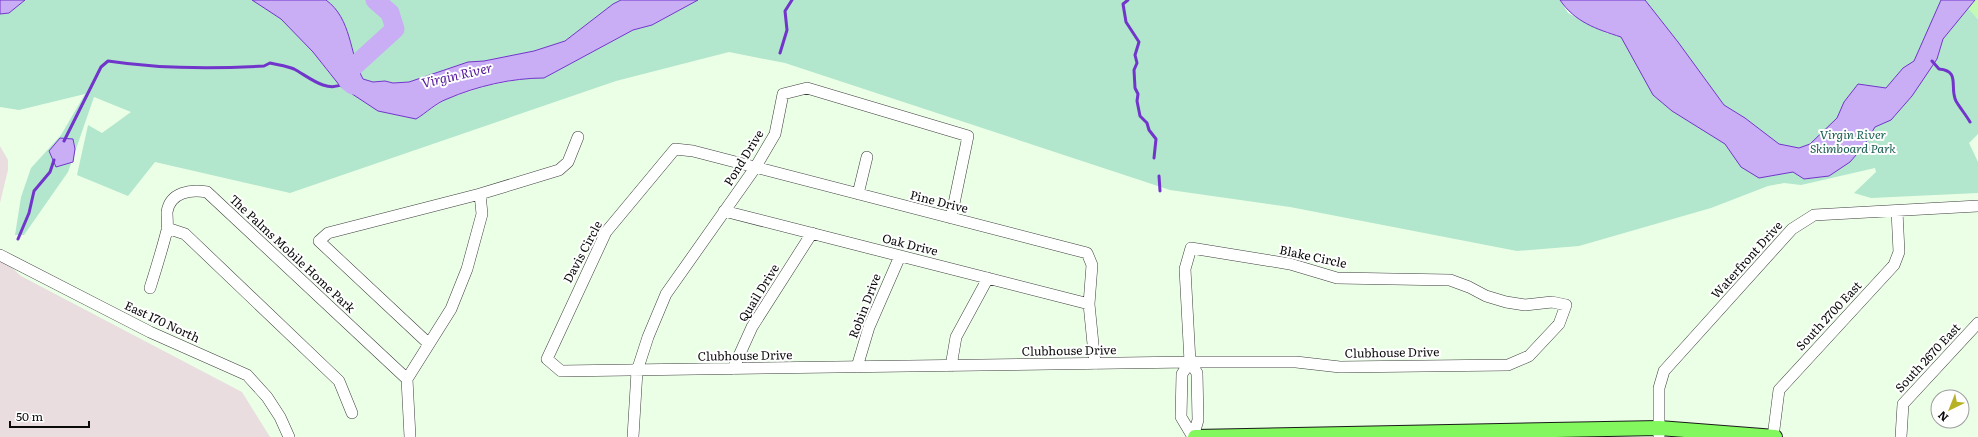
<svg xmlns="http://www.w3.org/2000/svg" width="1978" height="437" font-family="Literata,serif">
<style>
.industrial{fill:#e9dddf}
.green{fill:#b2e7cd}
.sand{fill:#c3fab4}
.water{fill:#c9adf5;stroke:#7235cb}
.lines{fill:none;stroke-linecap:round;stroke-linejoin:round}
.stream{stroke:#7235cb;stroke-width:3}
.river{stroke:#c9adf5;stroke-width:19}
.minor-casing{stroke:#3d3d3d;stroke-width:12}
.major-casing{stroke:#1b1b1b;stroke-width:16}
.minor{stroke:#fff;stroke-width:11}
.major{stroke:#82f85e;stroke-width:14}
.labels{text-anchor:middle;stroke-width:4;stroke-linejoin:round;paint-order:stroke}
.park-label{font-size:12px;font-style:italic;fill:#1c6052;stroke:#fff}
.street-label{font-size:12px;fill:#0a0a0a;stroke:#fff}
.water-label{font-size:13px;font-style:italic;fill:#511699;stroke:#fff}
</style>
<rect width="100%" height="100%" fill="#ebffe7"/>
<path class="industrial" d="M0,146L8,160V170L0,203Z
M0,257L21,276L242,392L270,437H0Z"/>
<path class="green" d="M25,0H252L281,19L313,52L330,74L363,101L378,111L416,119L446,99L486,86L527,78H544L633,30L652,25L698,0H1560L1568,13L1606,33L1621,37L1654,95L1672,111L1725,144L1738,162L1762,132L1745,118L1724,105L1678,42L1645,0H1941L1929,28L1937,59L1943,39L1968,8L1978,19V134L1969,143L1978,162V193L1871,198L1854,193L1876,172L1875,168L1801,185L1784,183L1768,186L1711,208L1579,246L1517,251L1290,207L1170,190L785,63L729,52L616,81L290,193L155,162L128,196L77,175L88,125L102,133L131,112L94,97L68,172L24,235H15L21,197L31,168L61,135L85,94L19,110L0,107V14L9,13Z
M326,0H621L613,4L565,41L534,51L484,61L468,62L409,82L393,83L385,81L373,82L363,79C349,54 352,19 326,0Z"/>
<path class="sand" d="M1975,0H1978V19L1968,8Z"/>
<path class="water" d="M0,0H25L9,13L0,14Z
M252,0H326C352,19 349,53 363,79L373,82L385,81L393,83L409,82L468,62L484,61L534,51L565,41L613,4L621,0H698L652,25L633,30L544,78C512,78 477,86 447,99C436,103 426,113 416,119L378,111L340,86L313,52L281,19Z
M1560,0H1645L1678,42L1724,105L1745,118L1779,144L1799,148L1810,144L1837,118L1844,102L1858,84L1886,88L1903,68L1914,61L1941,0H1975L1943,39L1937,59L1912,96L1891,120L1875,127L1863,147L1850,162L1829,176L1804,179L1793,172L1759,178L1741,167L1725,144L1672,111L1653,95L1621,37C1596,29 1575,22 1560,0Z
M60,138L73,139L75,149L73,162L56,167L49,151Z"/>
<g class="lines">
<path class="stream" d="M1128,0L1123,4L1126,22L1139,42L1135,55L1137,63L1134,70L1135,88L1138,94L1137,101L1140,116L1147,123L1149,130L1156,139L1154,158
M780,53L787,30L785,11L792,0
M1932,61L1939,69C1961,71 1949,87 1956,101C1960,108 1966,115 1970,122
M64,141L101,67L108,61C160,69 212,69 264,66L270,63C278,65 287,66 294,69C309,77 326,93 343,84
M1159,176L1160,191
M18,239L29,213L34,191L50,172L54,160"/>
<path class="river" d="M353,85L348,81L350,70L395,29L390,13L375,0"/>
<g class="minor-casing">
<path id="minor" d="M858,194L867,157
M724,211L1089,304
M167,228L185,234L339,381L352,413
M0,255L150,332L247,375L267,397L280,417L289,437
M150,288C156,269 162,250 167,230C168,224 167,218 167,212C170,192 191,189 207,192L407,379
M429,344L319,241L328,233L480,194L559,170L568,162L578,137
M1190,362L1182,374L1181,417L1193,437
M1095,364L1089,304L1092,265L1087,253L693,151L675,149L606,232L547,359L561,371L1190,362H1296L1340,367L1508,365L1529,356L1559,324L1566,305L1552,302L1525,305L1506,302L1486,296L1469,287L1450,280L1337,278L1290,264L1191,248L1185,269L1190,362L1197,373L1198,420L1193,437
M951,366L956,337L988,278
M857,367L869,327L900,256
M733,369L752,327L812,233
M410,437L407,379L451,309L467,269L482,214L480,194
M633,437L637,371L648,337L666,294L755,168L775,134L783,94L807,88L968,136L951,218
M1659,437V388L1664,371L1792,229L1814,215L1978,206
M1773,437L1779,390L1894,265L1899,252L1897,211
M1901,437L1903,404L1978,323"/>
</g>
<g class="major-casing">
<path id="major" d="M1195,437L1659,428L1775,437"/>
</g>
<use href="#minor" class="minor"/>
<use href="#major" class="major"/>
</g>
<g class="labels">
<g class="park-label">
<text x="1853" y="139">Virgin River<tspan x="1853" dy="14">Skimboard Park</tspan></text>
</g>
<g class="street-label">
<text transform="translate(744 158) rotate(-58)" y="4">Pond Drive</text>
<text transform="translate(939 202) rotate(14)" y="4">Pine Drive</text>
<text transform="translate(910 245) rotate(14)" y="4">Oak Drive</text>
<text transform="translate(583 252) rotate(-62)" y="4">Davis Circle</text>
<text transform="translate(292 254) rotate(43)" y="4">The Palms Mobile Home Park</text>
<text transform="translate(1313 257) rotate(12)" y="4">Blake Circle</text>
<text transform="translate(1747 260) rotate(-48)" y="4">Waterfront Drive</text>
<text transform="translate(759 293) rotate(-58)" y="4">Quail Drive</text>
<text transform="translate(865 306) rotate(-69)" y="4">Robin Drive</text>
<text transform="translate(1829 316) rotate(-47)" y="4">South 2700 East</text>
<text transform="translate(162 322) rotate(25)" y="4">East 170 North</text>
<text transform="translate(1069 351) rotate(-1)" y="4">Clubhouse Drive</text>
<text transform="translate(1392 353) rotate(-1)" y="4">Clubhouse Drive</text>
<text transform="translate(745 356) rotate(-1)" y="4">Clubhouse Drive</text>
<text transform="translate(1928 358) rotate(-47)" y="4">South 2670 East</text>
</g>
<g class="water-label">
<text transform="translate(457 75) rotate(-13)" y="5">Virgin River</text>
</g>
</g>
<g transform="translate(1950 409) rotate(223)"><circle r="19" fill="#ffffff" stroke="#9d9d9d"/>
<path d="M0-3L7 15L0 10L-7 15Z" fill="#b7b225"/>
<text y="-6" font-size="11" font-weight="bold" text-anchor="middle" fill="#0a0a0a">N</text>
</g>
<path d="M10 421v6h79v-6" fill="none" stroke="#0a0a0a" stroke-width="2"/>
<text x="16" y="421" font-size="12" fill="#0a0a0a" stroke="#ffffff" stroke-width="3" paint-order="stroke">50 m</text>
</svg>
